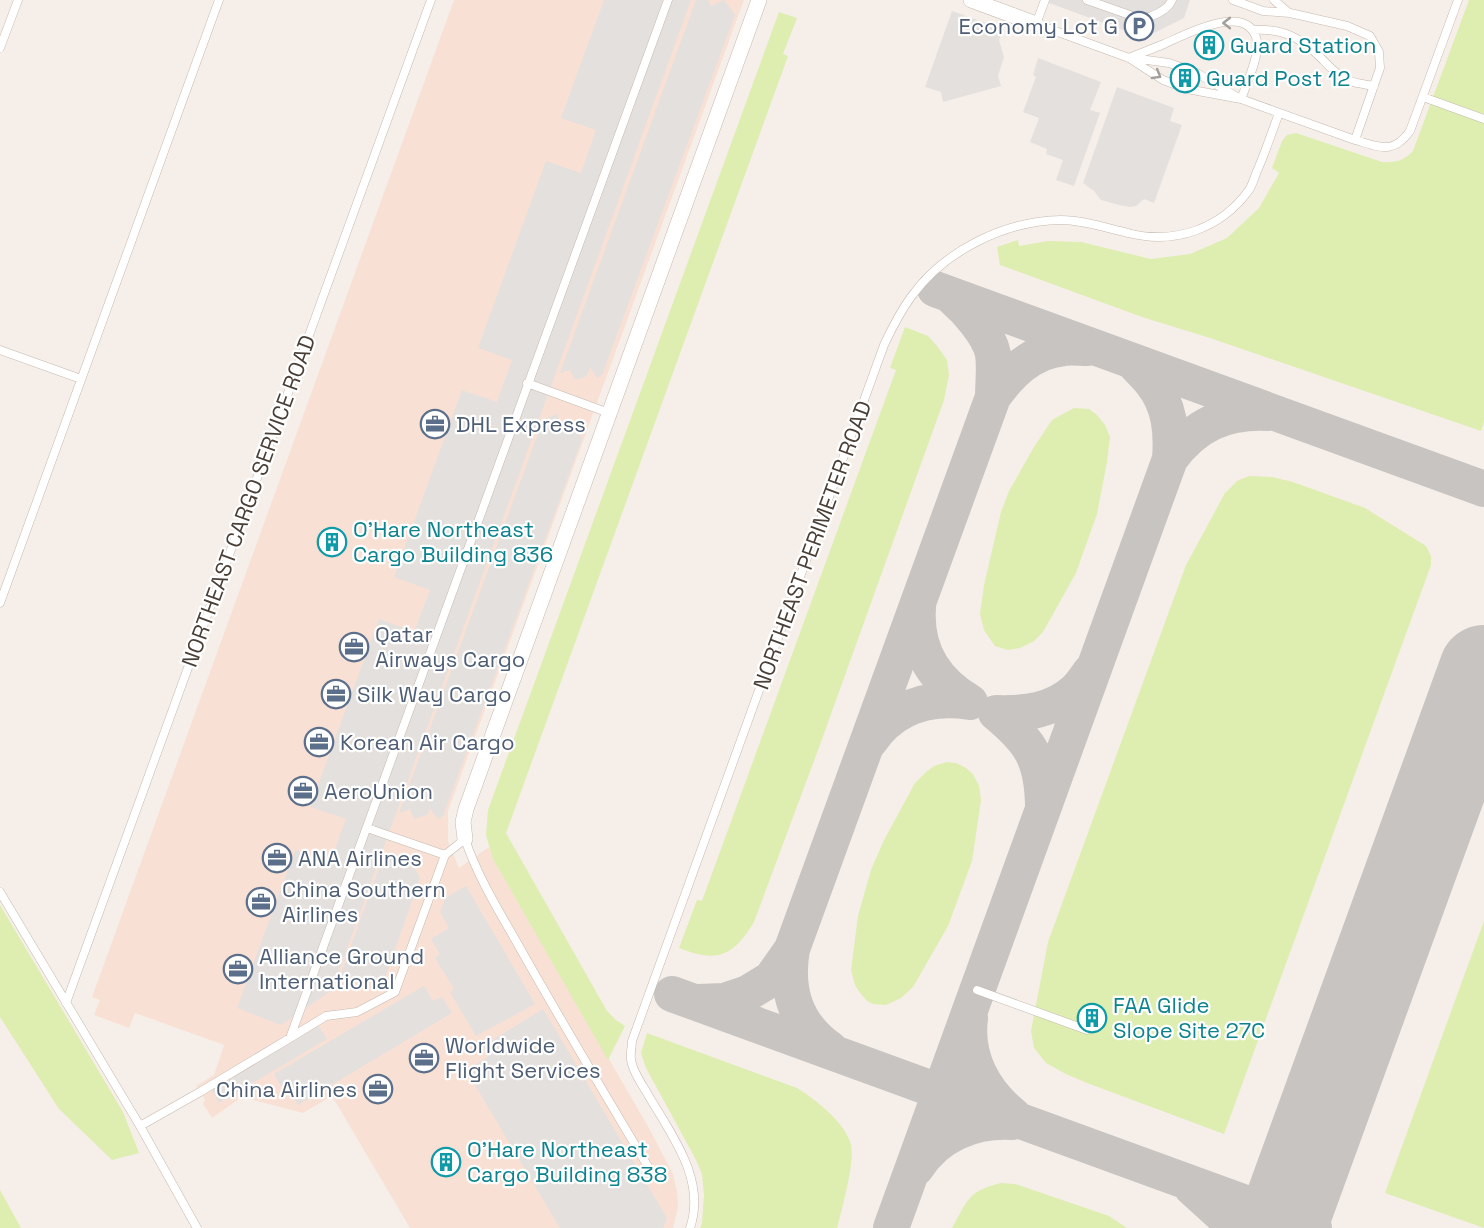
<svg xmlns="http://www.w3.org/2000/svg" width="1484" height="1228" font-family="'Space Grotesk',sans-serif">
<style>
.commercial{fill:#f8e1d4}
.green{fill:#deedb0}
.parking{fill:#e4e0de}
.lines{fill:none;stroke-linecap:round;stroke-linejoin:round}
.taxiway{stroke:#c8c4c1;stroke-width:36}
.runway{stroke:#c8c4c1;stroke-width:90}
.lane-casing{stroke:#c5b8ae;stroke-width:9}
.street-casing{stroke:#c5b8ae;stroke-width:16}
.lane{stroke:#fff;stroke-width:8}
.street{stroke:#fff;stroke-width:15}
.oneway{stroke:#a49f9b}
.labels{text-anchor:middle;stroke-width:4.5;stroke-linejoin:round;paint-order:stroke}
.service-label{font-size:22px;fill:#4e5e75;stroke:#fff;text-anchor:start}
.culture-label{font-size:22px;fill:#0d838f;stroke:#fff;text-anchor:start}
.street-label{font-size:22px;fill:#4a3f37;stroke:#fff}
</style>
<rect width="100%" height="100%" fill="#f6efe9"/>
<path class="commercial" d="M454,0H744L448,811V841L459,868L489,847L493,859L649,1128L673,1174L677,1191L678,1207L673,1228H410L332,1096L303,1113L242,1097L212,1118L203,1104L205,1100L196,1086L214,1075L224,1045L135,1013L129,1028L94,1015L100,1000L92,997Z"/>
<path class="green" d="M1469,0H1484V422L1481,431L1210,338L1142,317L1000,265L997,247L1018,240L1019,246L1048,241L1081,242L1151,259L1190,254L1227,238L1259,208L1279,173L1272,168L1282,141L1287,135L1296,133L1382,162C1396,162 1402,162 1413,151Z
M779,12L797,18L783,54L788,56L506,833L607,1011L616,1020L625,1026L608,1060L493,859L486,835L488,810Z
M905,327L928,336L937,346L947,360L949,375L944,400L821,742L754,922C733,957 717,963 679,948L697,900L702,901L896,370L890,368Z
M1074,408L1089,409L1097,415L1105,425L1110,437L1107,462L1097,514L1076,573L1043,632L1034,641L1020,648L1008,650L995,646L984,630L980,614L984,585L1001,512L1009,491L1034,447L1052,420Z
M1249,476L1272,477L1293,482L1365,508L1426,546L1431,556V565L1224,1134L1087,1083L1066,1074L1046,1063L1034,1048L1031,1031L1048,942L1186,565L1225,493L1237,481Z
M947,762L956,763L966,768L973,774L979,786L981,800L972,861L948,926L913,987L901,998L886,1005L873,1004L867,1001L860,993L855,985L851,970L858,916L871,870L884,840L915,783L926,772L934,766Z
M0,905L123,1112L139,1153L112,1160L59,1109L0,1017Z
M1484,921V1228L1385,1193Z
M647,1033L797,1088C815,1099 846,1123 851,1145C855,1162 842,1209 837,1228H700L702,1223L704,1195L702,1174L695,1158L646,1068L641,1053Z
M1001,1183L1015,1184L1109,1216L1127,1228H952C968,1200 968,1191 1001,1183Z
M0,1190L21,1228H0Z"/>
<path class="parking" d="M604,0H691L332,990L281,1025L237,1008L295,850L330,862L346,819L310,807L379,619L414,632L430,590L394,577L462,390L497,402L512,360L478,348L546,161L581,173L596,130L561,118Z
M696,0H708L711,6L724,0L735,15L602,375L597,378L590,367L587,376L575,380L570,370L560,373Z
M1041,0H1190L1184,18L1146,37L1139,36Z
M952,11L1003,29L999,40L1004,57L998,76L1001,86L943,102L941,92L925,87Z
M1038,58L1101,82L1090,110L1100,113L1074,186L1056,180L1063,160L1046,154L1047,149L1030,142L1039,118L1023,112L1036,77L1033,75Z
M1117,87L1174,108L1170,121L1182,125L1154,203L1144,199L1136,206L1130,207L1119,205L1101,200L1094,191L1083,183Z
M557,414L561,424L571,420L582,439L443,816L438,819L430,809L427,815L414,819L410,809L399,813L543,420Z
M398,855L400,865L411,861L420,878L383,983L377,985L370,976L353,984L348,976L339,979L381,862Z
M466,886L535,1004L476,1036L450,992L454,989L435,958L440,954L431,939L449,928L440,912L445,898Z
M424,986L433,1001L442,997L452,1013L298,1105L287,1088L283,1090L274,1074Z
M543,1009L667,1218L663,1228H560L466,1070L488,1057L483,1046Z
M316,1022L327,1039L219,1103L210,1087Z"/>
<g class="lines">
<path class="taxiway" d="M935,289L1484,489
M952,297C967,310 989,334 993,354C995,368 993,383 993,397C1011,372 1032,351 1064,348C1071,347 1080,348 1087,348
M1170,459C1195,425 1225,411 1268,413
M870,741C894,706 930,696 970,702C934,681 915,650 918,608
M1043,805C1042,759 1031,742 996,713C1025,714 1053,711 1076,690C1081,685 1086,678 1090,672
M792,949L993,397
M672,994L1314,1228
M698,1002L724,1001L748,993L771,979L792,949C785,990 795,1024 830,1049
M970,1018C965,1058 984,1092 1014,1116
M916,1168C937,1135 973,1120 1012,1122
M1192,1188L1223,1216L1230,1228
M891,1228L1170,459C1172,432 1170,406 1152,383C1147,376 1139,369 1133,362"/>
<path class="runway" d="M1281,1228L1484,670"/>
<g class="lane-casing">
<path id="lane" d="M1045,0L1036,24L1129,58L1163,80L1187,89L1241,99L1355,140C1380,147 1393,155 1410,131L1458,0
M1087,0L1141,19C1152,17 1167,11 1172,0
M1233,0L1263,11L1290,13L1347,26L1370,36L1379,52L1380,68L1355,140
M1274,0L1289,13
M1253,30C1282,28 1300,37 1321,58C1327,64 1334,72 1342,77C1350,83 1363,84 1374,86
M0,48L18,0
M1129,58C1141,53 1152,49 1164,44C1185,35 1249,0 1257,41C1260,54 1246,86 1241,99
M1132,58L1169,63L1197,73L1237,97
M1423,97L1484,119
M0,350L81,379
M527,383L609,413
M0,603L219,0
M445,855L465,839C479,881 504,919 525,957C567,1031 610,1103 653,1175
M0,892L140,1126L197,1228
M977,990L1087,1030
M66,1003L431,0
M290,1038L326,1016L357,1012L395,992L445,855L367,828
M140,1126L200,1092L290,1038L668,0
M690,1228C707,1179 670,1133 647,1093C641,1083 632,1070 631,1059C630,1054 632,1047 632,1041L884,345C892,328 900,312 911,297C944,251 1004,221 1061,220C1083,220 1106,228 1128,233C1174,245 1221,229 1249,190C1253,184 1255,175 1258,169C1266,150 1272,132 1279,113"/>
</g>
<g class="street-casing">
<path id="street" d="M971,0L1036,24
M465,839L463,822L466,809L759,0"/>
</g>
<use href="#lane" class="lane"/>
<use href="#street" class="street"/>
</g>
<defs><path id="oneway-chevron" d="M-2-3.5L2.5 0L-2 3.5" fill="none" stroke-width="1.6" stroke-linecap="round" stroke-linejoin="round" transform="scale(1.5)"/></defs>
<g class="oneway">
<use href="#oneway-chevron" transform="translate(1227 23) rotate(-180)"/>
<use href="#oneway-chevron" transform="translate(1157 75) rotate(31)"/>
</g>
<defs>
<g id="parking-ring" transform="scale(1.5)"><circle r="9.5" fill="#fff" stroke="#5c6f8a" stroke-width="1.5"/><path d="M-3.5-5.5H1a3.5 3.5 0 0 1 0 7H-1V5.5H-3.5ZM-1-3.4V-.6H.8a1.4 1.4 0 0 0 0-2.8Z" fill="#5c6f8a"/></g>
<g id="building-ring" transform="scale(1.5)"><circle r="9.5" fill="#fff" stroke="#0f9aa8" stroke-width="1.5"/><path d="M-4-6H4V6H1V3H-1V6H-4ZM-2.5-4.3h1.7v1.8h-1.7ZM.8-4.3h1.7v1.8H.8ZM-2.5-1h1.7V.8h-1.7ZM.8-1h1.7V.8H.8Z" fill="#0f9aa8"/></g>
<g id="office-ring" transform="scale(1.5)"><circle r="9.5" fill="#fff" stroke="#5c6f8a" stroke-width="1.5"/><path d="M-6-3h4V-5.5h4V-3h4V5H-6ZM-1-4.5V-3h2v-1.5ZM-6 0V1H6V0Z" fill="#5c6f8a"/></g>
</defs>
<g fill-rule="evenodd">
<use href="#parking-ring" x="1139" y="26"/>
<use href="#building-ring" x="1209" y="45"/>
<use href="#building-ring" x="1185" y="78"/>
<use href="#office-ring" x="435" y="424"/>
<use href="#building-ring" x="332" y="542"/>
<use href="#office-ring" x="354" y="647"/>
<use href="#office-ring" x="336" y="694"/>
<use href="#office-ring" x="319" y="742"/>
<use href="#office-ring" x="303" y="791"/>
<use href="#office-ring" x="277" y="858"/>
<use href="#office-ring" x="261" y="902"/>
<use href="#office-ring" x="238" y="969"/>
<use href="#building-ring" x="1092" y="1018"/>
<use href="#office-ring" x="424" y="1058"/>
<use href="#office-ring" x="378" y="1089"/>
<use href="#building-ring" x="446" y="1162"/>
</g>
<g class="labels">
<g class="service-label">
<text x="1118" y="34" text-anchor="end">Economy Lot G</text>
<text x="456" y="432">DHL Express</text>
<text x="375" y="642">Qatar<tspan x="375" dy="25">Airways Cargo</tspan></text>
<text x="357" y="702">Silk Way Cargo</text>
<text x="340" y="750">Korean Air Cargo</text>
<text x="324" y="799">AeroUnion</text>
<text x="298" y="866">ANA Airlines</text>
<text x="282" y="897">China Southern<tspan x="282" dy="25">Airlines</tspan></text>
<text x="259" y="964">Alliance Ground<tspan x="259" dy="25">International</tspan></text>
<text x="445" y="1053">Worldwide<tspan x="445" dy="25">Flight Services</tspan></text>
<text x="357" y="1097" text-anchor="end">China Airlines</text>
</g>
<g class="culture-label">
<text x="1230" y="53">Guard Station</text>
<text x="1206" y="86">Guard Post 12</text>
<text x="353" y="537">O'Hare Northeast<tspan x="353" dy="25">Cargo Building 836</tspan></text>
<text x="1113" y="1013">FAA Glide<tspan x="1113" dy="25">Slope Site 27C</tspan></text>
<text x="467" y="1157">O'Hare Northeast<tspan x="467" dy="25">Cargo Building 838</tspan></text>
</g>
<g class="street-label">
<text transform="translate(248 501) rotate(-70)" y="8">NORTHEAST CARGO SERVICE ROAD</text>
<text transform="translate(812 545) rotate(-70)" y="8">NORTHEAST PERIMETER ROAD</text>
</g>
</g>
</svg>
